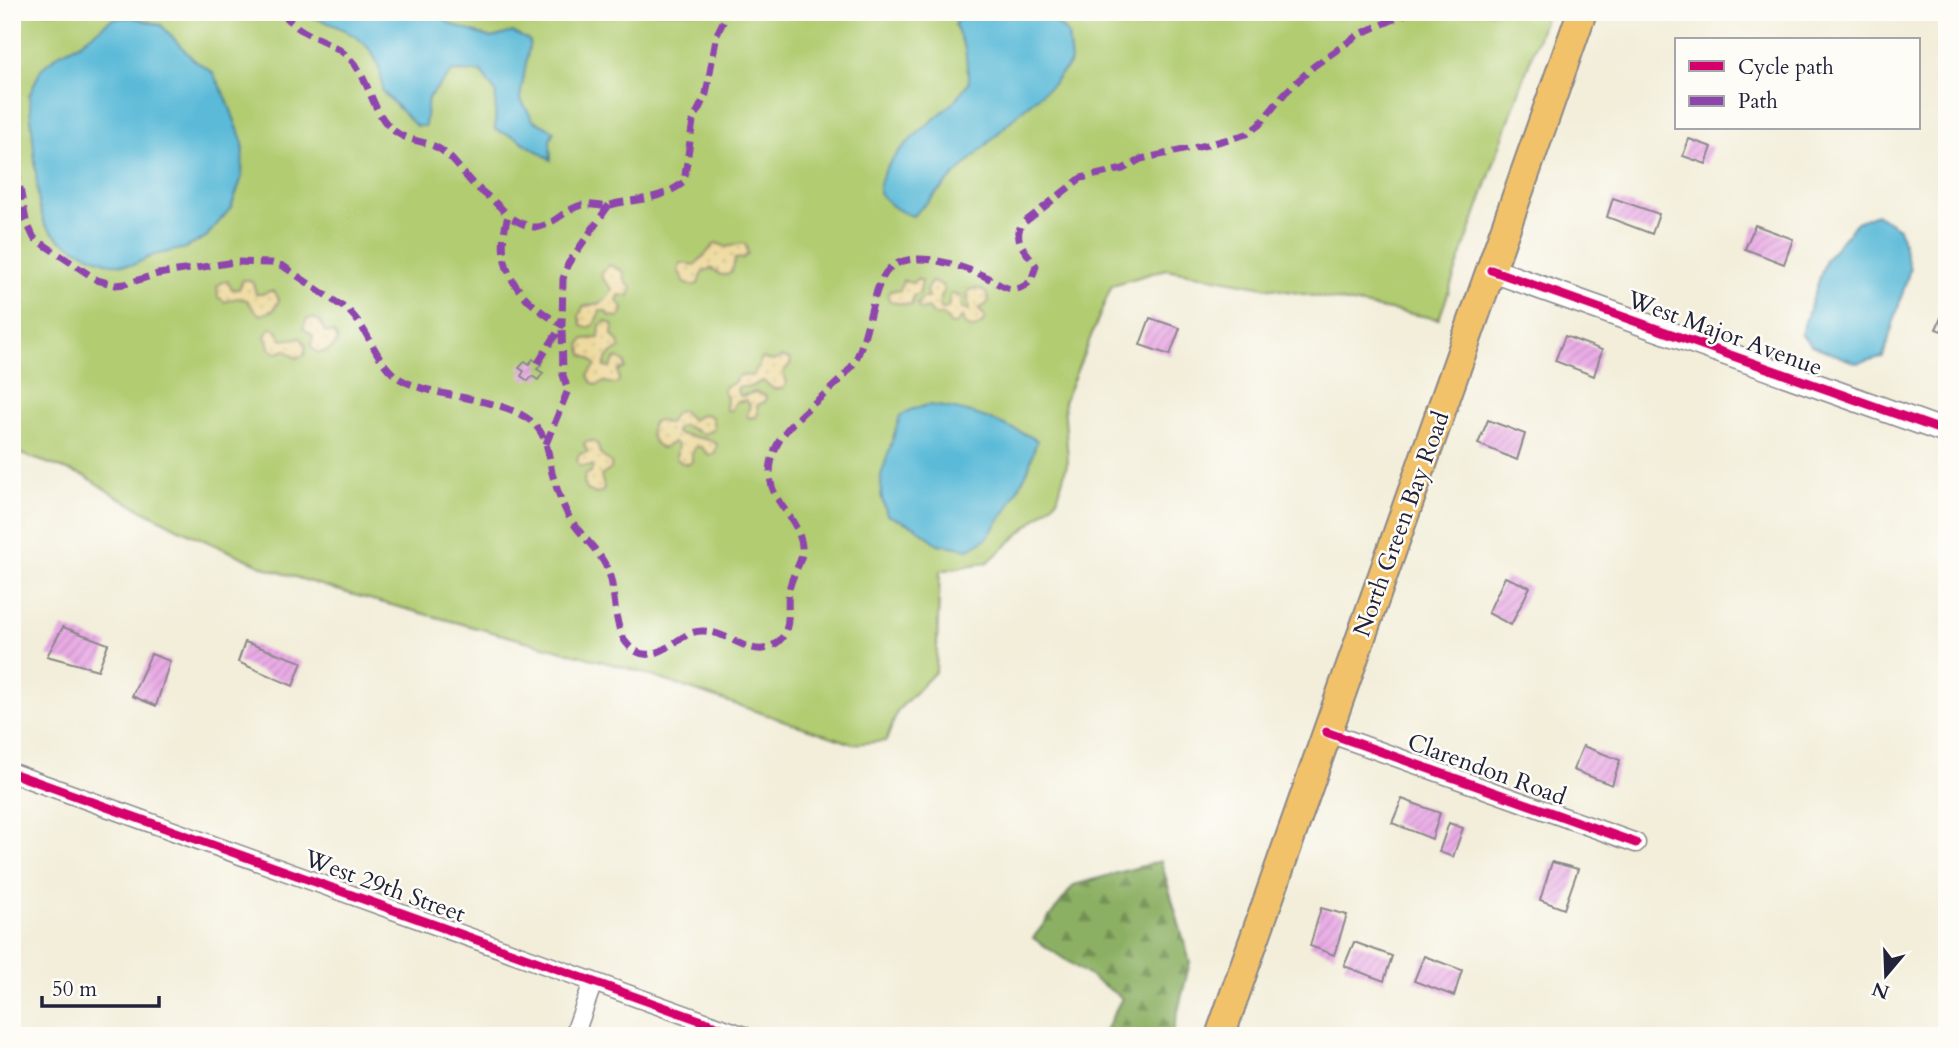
<svg xmlns="http://www.w3.org/2000/svg" width="1959" height="1048" font-family="Cardo,serif">
<style>
.green{fill:#b1cc71;stroke:#6a7756;stroke-width:2}
.forest{fill:url(#forest-firs);stroke:#57694f;stroke-width:2}
.sand{fill:url(#sand-dots);stroke:#887e6c;stroke-width:2}
.water{fill:#5abad8;stroke:#3e6e8a;stroke-width:2}
.building{fill:url(#building-hatch)}
.lines{fill:none;stroke-linecap:round;stroke-linejoin:round}
.minor-casing{stroke:#8a888a;stroke-width:21}
.tertiary-casing{stroke:#8a888a;stroke-width:26}
.primary-casing{stroke:#8a888a;stroke-width:32}
.minor{stroke:#fff;stroke-width:18}
.tertiary{stroke:#fff;stroke-width:23}
.primary{stroke:#f2c26a;stroke-width:28}
.quiet{stroke:#8e44ad;stroke-width:7;stroke-dasharray:14 7;stroke-linecap:butt}
.cycleway-casing{stroke:#fdfcf7;stroke-width:13}
.cycleway{stroke:#d6006c;stroke-width:9}
.labels{text-anchor:middle;stroke-width:5;stroke-linejoin:round;paint-order:stroke}
.street-label{font-size:24px;fill:#22223b;stroke:#fdfcf7}
</style>
<defs>
<pattern id="forest-firs" width="22" height="20" patternUnits="userSpaceOnUse" patternTransform="scale(1.75)"><rect width="22" height="20" fill="#8cb063"/><path d="M5 1l3.5 6h-7zM16 11l3.5 6h-7z" fill="#728f53"/></pattern>
<pattern id="sand-dots" width="8" height="8" patternUnits="userSpaceOnUse" patternTransform="scale(1.75)"><rect width="8" height="8" fill="#eeda9e"/><path d="M2 2h.1M6 6h.1" fill="none" stroke="#ccbb89" stroke-width="1.8" stroke-linecap="round"/></pattern>
<pattern id="building-hatch" width="6" height="6" patternUnits="userSpaceOnUse" patternTransform="scale(1.75)"><rect width="6" height="6" fill="#e9abe5"/><path d="M-1 1l2-2M0 6l6-6M5 7l2-2" fill="none" stroke="#c893c5"/></pattern>
</defs>
<rect width="100%" height="100%" fill="#fdfcf7"/>
<filter id="ink" filterUnits="userSpaceOnUse"><feTurbulence type="fractalNoise" baseFrequency=".0143" numOctaves="2"/><feDisplacementMap in="SourceGraphic" scale="14" xChannelSelector="R" yChannelSelector="G"/><feConvolveMatrix kernelMatrix="1 2 1 2 8 2 1 2 1" color-interpolation-filters="sRGB"/></filter>
<filter id="wash" filterUnits="userSpaceOnUse"><feTurbulence type="fractalNoise" baseFrequency=".00686" numOctaves="4" result="noise"/><feDisplacementMap in="SourceGraphic" scale="28" xChannelSelector="R" yChannelSelector="G"/><feGaussianBlur stdDeviation="1.57" result="paint"/><feColorMatrix in="noise" values="0 0 0 0 0 0 0 0 0 0 0 0 0 0 0 0 0 1.4 0 .05"/><feComposite in="paint" operator="in"/></filter>
<g filter="url(#wash)">
<rect width="100%" height="100%" fill="#f3eeda"/>
<path class="green" d="M12,12H1547L1439,319L1166,269L1112,285L1064,402L1068,461L1057,500L988,562L940,571L936,671L898,710L886,741L853,744L634,670L350,594L269,569L177,528L114,495L85,476L12,451Z"/>
<path class="forest" d="M1161,861L1190,962L1172,1036H1102L1122,998L1033,938L1074,885Z"/>
<path class="sand" d="M716,243L727,247L742,243L746,245L748,254L743,258L735,259C733,268 734,275 721,275L711,268L702,273L698,284L691,286L685,283L678,270L681,263L695,265Z
M609,265L623,271L626,283L632,288L629,296L619,295L617,301L623,308L622,314L619,317L610,316L605,311H600L594,325L588,328L582,326L579,316L583,307C596,303 606,305 612,289L602,278V272Z
M917,279L922,281L919,294L913,296L912,305L890,302L888,295L891,290L900,291L903,280L912,283Z
M249,280L253,283L256,294H262L270,291L275,292L279,300L274,310L261,315L256,312L247,300L237,298L225,302L218,297L217,286L223,282L227,281L232,289H239L243,280Z
M931,282L942,285L944,290L939,303L941,308L944,309L948,308L950,295L954,294L961,297L962,309L968,310C971,303 964,297 969,290C979,286 987,291 989,300L987,304L978,309L985,316V320C980,326 972,332 965,325L962,317L957,323L951,325L943,315H934L928,308L920,310L917,304L923,298H928L926,290Z
M312,318L320,321L325,332L334,333L338,340C334,349 326,353 317,352L311,347L313,336L303,328L307,319Z
M606,321L613,325L612,335L619,343L620,348L607,357L604,367L610,368L614,360L618,358L625,363V368L618,371L619,381L616,384L603,382L597,385L592,383L588,375L596,365L591,359L583,355L580,345L584,339L599,338L600,325Z
M270,328L276,329L282,340L301,338L306,346L304,355L296,358L286,350L277,353L270,349L265,336Z
M782,357L790,359L791,363L783,372L787,382L783,389H774L763,381L750,387H738L737,391L741,396L756,392L766,396L765,402L757,405L758,414L756,417L749,418L747,415L750,405L746,400L736,402L731,411L726,410L727,397L723,391L725,386L732,384L740,375L753,376L762,358L773,361Z
M683,411L692,420C700,416 703,411 712,417L714,427L712,431L703,434L683,425L677,428L676,433C687,437 709,437 717,444L715,453L709,455L701,447H695L692,455V462L689,464L682,463L676,458L678,445L673,442L664,448H660C652,442 648,432 653,422L660,420L668,424L676,412Z
M593,441L597,444C599,447 599,453 602,456C608,461 612,459 611,469L601,476L604,487L603,491L596,494L587,490L584,483L585,475L591,472L593,466H580L577,462L579,454L588,452L584,445L585,442Z"/>
<path class="water" d="M303,12H438L450,24L491,38L513,32L530,41L520,98L533,120L554,131L550,140L551,160L515,137L495,130L496,93L481,72L453,71L428,98L425,126H416L382,91C384,43 345,27 305,15Z
M959,12H1045L1068,34L1071,62L1053,84L1023,109L913,216C898,212 890,205 879,193C879,157 928,127 951,104C958,98 963,89 969,82L965,49L955,25Z
M132,17L161,25L193,59L212,72L226,97L243,143L242,177L231,208L206,237L186,248L154,255L133,265L110,264L83,252L60,240L45,225L39,206L29,96L41,69L60,53L79,44L112,19Z
M1876,214L1899,228L1910,269L1883,357L1856,363L1811,345L1801,334L1826,259L1857,222Z
M928,405C967,408 1003,423 1037,440L1028,470L1007,510L986,539L969,549L938,544L914,526L887,515L881,495V476L900,416L910,410Z"/>
<g id="blocks">
<path class="building" d="M1689,139L1712,147L1706,164L1683,156Z
M1613,198L1659,214L1652,234L1607,217Z
M1755,225L1793,239L1784,264L1745,249Z
M1947,304V333L1936,329Z
M1150,318L1180,328L1170,355L1140,345Z
M1565,336L1602,350L1594,376L1555,361Z
M533,359L541,365L537,369L543,373L538,380L532,376L528,381L521,376L524,371L519,368L525,361L529,364Z
M1488,420L1525,434L1517,460L1478,444Z
M1505,577L1530,587L1511,625L1488,613Z
M63,627L108,644L98,670L47,656Z
M245,642L302,662L293,686L238,662Z
M151,654L170,661L156,706L132,696Z
M1583,746L1620,760L1612,785L1573,770Z
M1402,799L1440,813L1432,839L1392,823Z
M1449,823L1463,828L1453,857L1439,852Z
M1552,862L1578,869L1564,909L1540,900Z
M1321,908L1347,915L1334,955L1310,946Z
M1354,942L1392,956L1384,981L1344,966Z
M1424,956L1462,970L1454,996L1414,981Z"/>
</g>
</g>
<g filter="url(#ink)">
<use href="#blocks" fill-opacity="0" stroke="#8a888a" stroke-width="2"/>
<g class="lines">
<g class="minor-casing">
<path id="minor" d="M1326,732L1636,843
M12,773L744,1036
M574,1036L593,982"/>
</g>
<g class="tertiary-casing">
<path id="tertiary" d="M1491,270L1947,432"/>
</g>
<g class="primary-casing">
<path id="primary" d="M1220,1036L1582,12"/>
</g>
<use href="#minor" class="minor"/>
<use href="#tertiary" class="tertiary"/>
<use href="#primary" class="primary"/>
<path class="quiet" d="M282,12C302,39 328,37 348,57C370,77 370,111 393,130C407,142 424,140 438,148C453,157 461,171 472,183C484,194 498,203 508,216
M12,168L18,177L26,221L34,238L97,280L116,285L125,284L158,274L235,262L271,263L283,266L349,311C370,331 376,364 400,379C435,400 512,396 537,427C548,440 549,457 552,473C556,487 561,501 567,513C578,535 601,550 609,573C617,595 612,632 631,648C653,666 672,641 691,633C721,622 748,660 772,646C797,632 784,607 790,586C796,564 808,558 799,534C791,512 771,500 770,475C770,423 825,403 852,366C869,341 871,286 889,269C911,248 958,265 982,275C992,279 1004,290 1015,289C1021,289 1027,284 1031,281L1036,266C1027,251 1013,243 1021,225L1081,178L1123,169L1141,159L1207,145L1247,134L1259,125L1285,93L1314,66L1358,35L1410,12
M609,205L568,264L563,279L562,325C518,299 492,268 508,216C517,221 528,228 538,227C552,225 563,212 576,207C586,203 593,205 602,206C607,207 613,204 618,203C643,199 664,198 684,182L693,121L706,94L717,34L728,12
M538,363L562,325
M546,444L568,390L563,375L562,325"/>
<g class="cycleway-casing">
<path id="cycleway" d="M1491,270L1947,432
M1326,732L1636,843
M12,773L744,1036"/>
</g>
<use href="#cycleway" class="cycleway"/>
</g>
</g>
<g class="labels">
<g class="street-label">
<text transform="translate(1725 333) rotate(20)" y="8">West Major Avenue</text>
<text transform="translate(1401 524) rotate(-70)" y="8">North Green Bay Road</text>
<text transform="translate(1487 769) rotate(20)" y="8">Clarendon Road</text>
<text transform="translate(385 886) rotate(20)" y="8">West 29th Street</text>
</g>
</g>
<rect width="1959" height="1048" fill="none" stroke="#fdfcf7" stroke-width="42"/>
<rect x="1675" y="38" width="245" height="91" fill="#fdfcf7" stroke="#a5a5ac" stroke-width="2"/>
<rect x="1689" y="61" width="35" height="10" fill="#d6006c" stroke="#a5a5ac" stroke-width="2"/>
<text x="1738" y="74" font-size="21" fill="#22223b">Cycle path</text>
<rect x="1689" y="96" width="35" height="10" fill="#8e44ad" stroke="#a5a5ac" stroke-width="2"/>
<text x="1738" y="108" font-size="21" fill="#22223b">Path</text>
<g transform="translate(1886 975) rotate(199)" stroke="#fdfcf7" stroke-width="5" paint-order="stroke">
<path d="M0-5L12 26L0 18L-12 26Z" fill="#22223b"/>
<text y="-10" font-size="19" font-weight="bold" text-anchor="middle" fill="#22223b">N</text>
</g>
<path d="M42 996v10h117v-10" fill="none" stroke="#22223b" stroke-width="3.5"/>
<text x="52" y="996" font-size="21" fill="#22223b" stroke="#fdfcf7" stroke-width="5" paint-order="stroke">50 m</text>
</svg>
